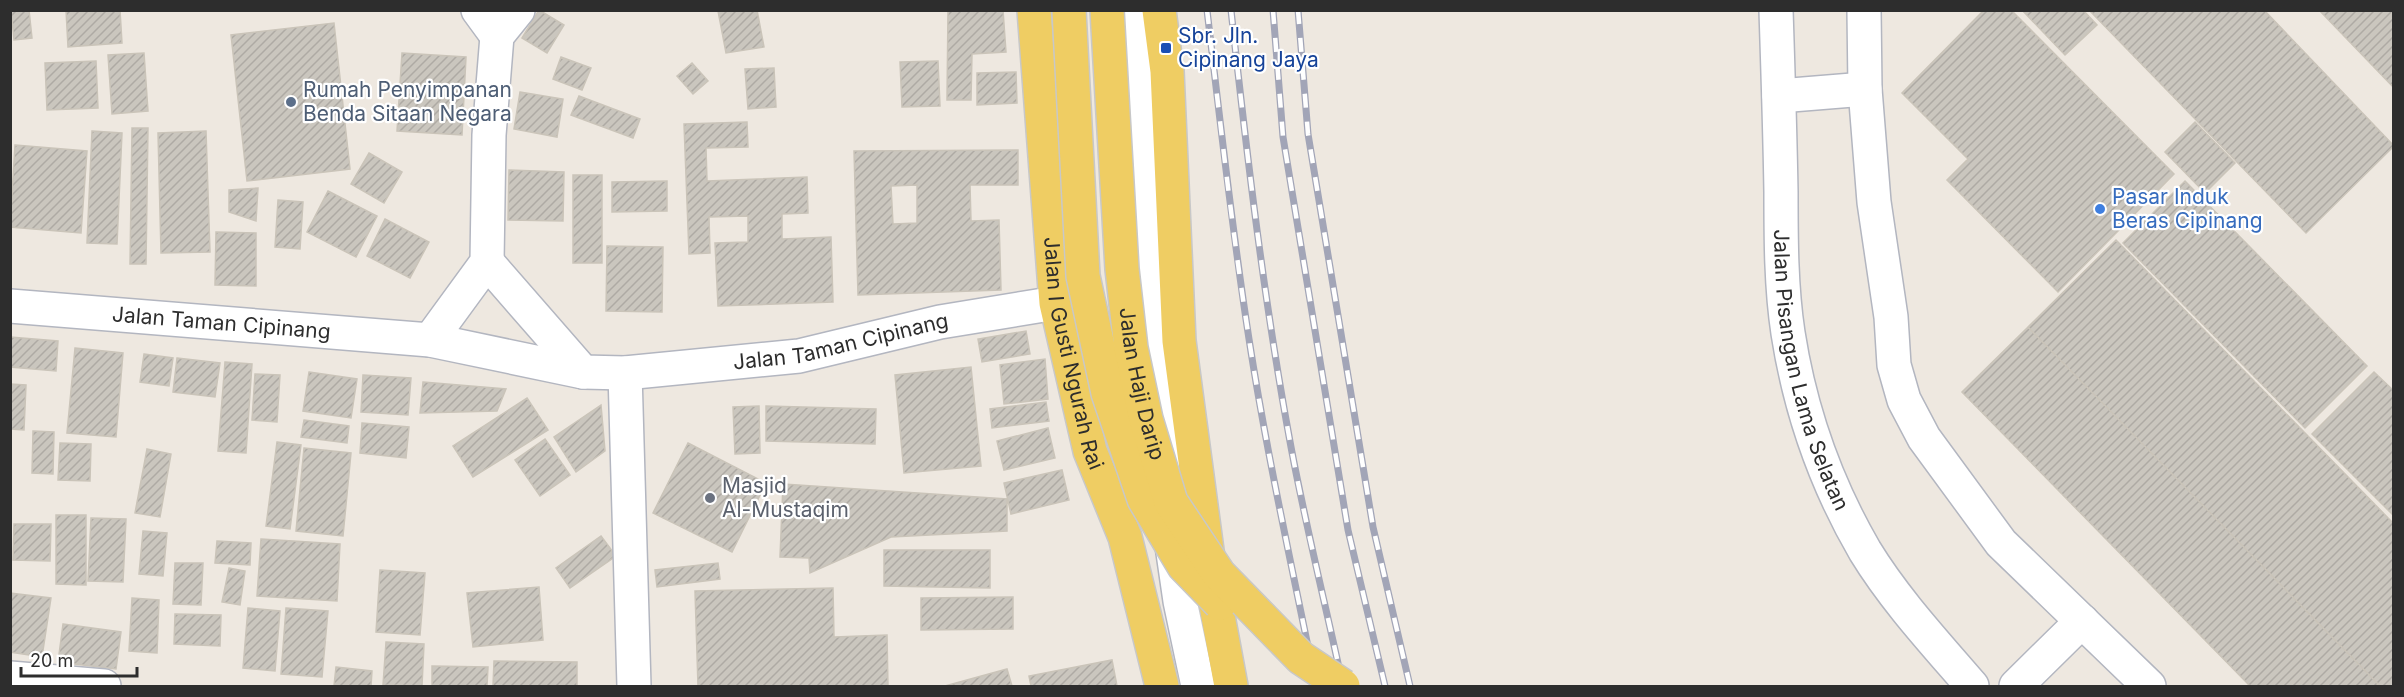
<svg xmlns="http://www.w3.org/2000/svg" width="2404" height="697" font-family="Inter,sans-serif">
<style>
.building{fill:url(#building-hatch);stroke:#cac4b9;stroke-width:1.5;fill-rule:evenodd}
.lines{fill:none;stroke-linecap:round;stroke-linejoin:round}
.minor-casing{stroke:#b3b6c0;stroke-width:36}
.major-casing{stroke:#c8c8c8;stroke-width:36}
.minor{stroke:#fff;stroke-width:33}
.major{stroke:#efcd63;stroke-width:33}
.rail-casing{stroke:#a2a5b7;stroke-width:7}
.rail{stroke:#fff;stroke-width:4.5;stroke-dasharray:14;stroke-linecap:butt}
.major-bridge-casing{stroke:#c8c8c8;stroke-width:36;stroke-linecap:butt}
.major-bridge{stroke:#efcd63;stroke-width:33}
.transit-dot{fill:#1a4fb4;stroke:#fff;stroke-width:2}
.service-dot{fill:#5c6f8a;stroke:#fff;stroke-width:2}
.shop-dot{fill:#3f7fe0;stroke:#fff;stroke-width:2}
.worship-dot{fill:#6b7280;stroke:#fff;stroke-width:2}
.labels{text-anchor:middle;stroke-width:4.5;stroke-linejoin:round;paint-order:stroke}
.transit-label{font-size:21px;fill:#164399;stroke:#fff;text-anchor:start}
.service-label{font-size:21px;fill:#4e5e75;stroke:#fff;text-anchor:start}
.shop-label{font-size:21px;fill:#366cbe;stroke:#fff;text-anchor:start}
.street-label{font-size:21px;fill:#2d2d2d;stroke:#fff}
.worship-label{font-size:21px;fill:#5b616d;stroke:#fff;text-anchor:start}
</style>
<defs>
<pattern id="building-hatch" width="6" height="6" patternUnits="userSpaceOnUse" patternTransform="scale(1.5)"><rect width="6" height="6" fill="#cac6be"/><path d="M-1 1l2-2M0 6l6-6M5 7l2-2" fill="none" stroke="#aeaaa4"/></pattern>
</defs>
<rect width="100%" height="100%" fill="#eee8e0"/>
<path class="building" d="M11,10H29L32,38L14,40Z
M66,10H120L122,43L68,47Z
M539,10L564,25L547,53L522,38Z
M757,10L764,47L726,53L718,11Z
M948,10H1003L1006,52L972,54L971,100H947Z
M1984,10H2011L2174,174L2058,292L1947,180L1968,159L1902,93Z
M2022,10H2083L2097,25L2065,55Z
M2089,10H2264L2394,146L2306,233Z
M2319,10H2394V88Z
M334,23L350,169L247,181L231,35Z
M144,53L148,111L112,114L108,55Z
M402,53L466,57L462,135L397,131Z
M561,57L591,68L582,90L553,79Z
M96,61L98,108L47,110L45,63Z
M938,61L940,106L902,107L900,62Z
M692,63L708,81L693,94L677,76Z
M774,68L776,107L748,109L745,69Z
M1016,72L1017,103L977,105V73Z
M520,92L563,99L557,137L514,129Z
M579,96L640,119L633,138L571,115Z
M747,122L748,147L706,148L707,181L807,177L808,213L782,214V239L831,237L833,302L718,306L715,243L748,242V216L709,217L710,253L689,254L684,124Z
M2195,122L2235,163L2205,193L2165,152Z
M132,128H148L146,264H130Z
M92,131L122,133L117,244L87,243Z
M206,131L210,252L161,253L158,133Z
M15,145L87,151L81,233L10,227Z
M1018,150V185H970L971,221L999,220L1001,290L858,295L854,151ZM917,185V223L893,224L891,186Z
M369,153L402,172L384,203L351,184Z
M509,170L564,172L563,221L508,220Z
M573,175H602V263H573Z
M667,181V211L612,212V182Z
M2185,181L2367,366L2305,428L2123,243Z
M258,188L256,221L229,212V190Z
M328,191L377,216L356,257L307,232Z
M278,200L303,202L300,249L275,247Z
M385,219L429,242L410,278L367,256Z
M216,232L256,233V286L215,285Z
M2116,240L2394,524V686H2380L2028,327Z
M607,246L663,247L662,312L606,311Z
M2028,327L2380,686H2250L1962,392Z
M1026,331L1030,354L982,362L978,339Z
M10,337L58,341L56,371L10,367Z
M75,348L123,353L116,437L67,433Z
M144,354L173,358L169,386L140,382Z
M177,358L220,363L215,397L173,392Z
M1045,359L1048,399L1004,404L1000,365Z
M225,362L252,364L246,453L218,451Z
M971,367L981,466L904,473L895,375Z
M309,372L357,379L351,418L303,411Z
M2374,372L2394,391V516L2312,434Z
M255,374L280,375L277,422L252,420Z
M363,375L411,378L408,415L361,412Z
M423,382L506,389L497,411L420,413Z
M10,384L26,385L24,430L10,429Z
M527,398L548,430L473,477L453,446Z
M1046,402L1049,421L992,428L990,409Z
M601,405L605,451L576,472L554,437Z
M759,406L760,453L735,454L733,407Z
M766,406L876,409L875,444L766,441Z
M304,420L349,426L347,443L301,437Z
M362,423L409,427L406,458L360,453Z
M1048,428L1055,458L1004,470L997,441Z
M33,431L54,432L53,474L32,473Z
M545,439L570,475L540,496L515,460Z
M277,442L301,445L290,529L266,526Z
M60,443L91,444L90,481L58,480Z
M688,443L766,483L732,552L653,513Z
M304,448L351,453L343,536L296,531Z
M147,449L171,454L160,517L135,513Z
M1062,470L1069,500L1011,514L1004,483Z
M783,484L1007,499V531L891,537L810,573L809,558L780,557Z
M56,515H86V585L56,584Z
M91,518L126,519L123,582L88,581Z
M14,524H51L50,561L13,560Z
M143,531L167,533L163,576L139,574Z
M601,536L616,556L570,588L556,568Z
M261,539L340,544L337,601L257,596Z
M217,541L251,543L250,565L215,563Z
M884,550H990V588L884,586Z
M175,563H203L201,605L173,604Z
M718,563L720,579L657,587L655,570Z
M229,568L245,571L240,605L222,602Z
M380,570L425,573L420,635L376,632Z
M539,587L543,640L473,647L467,593Z
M833,588L834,637L887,635L888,686H698L695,591Z
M10,593L51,598L42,657L10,652Z
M1013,597V629L921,630V598Z
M132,598L159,600L157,653L129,651Z
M248,608L280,611L275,671L243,668Z
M286,608L328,611L322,677L281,674Z
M175,614L221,615L220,646L174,644Z
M63,624L121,632L116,669L58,662Z
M386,642L424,644L422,686L383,685Z
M1112,660L1117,686H1031L1029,676Z
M494,661L577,662V686H493Z
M432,666L488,667L487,686H432Z
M336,667L372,671L371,686H334Z
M1007,669L1012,686H945Z"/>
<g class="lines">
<g class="minor-casing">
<g id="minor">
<path d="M478,10L497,36"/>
<path d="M1136,10L1165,458"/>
<path id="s1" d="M1776,10C1778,71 1780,132 1781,192C1781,239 1781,287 1788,333C1800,410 1826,484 1865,551C1895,600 1935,643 1972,686"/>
<path d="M1864,10L1865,89L1874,202L1891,317L1894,365L1904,400L1924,438L2001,543L2149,686"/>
<path d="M1779,96L1865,89"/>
<path d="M487,262L583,372"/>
<path id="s2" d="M10,306L430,340L583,372L625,373L799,356L940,322L1056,303"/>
<path d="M430,340L487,262L489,135L497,36L518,10"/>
<path d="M625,373L634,686"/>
<path d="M1171,539L1180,601L1198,686"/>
<path d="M10,678L104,686"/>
<path d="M2016,686L2082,621"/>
</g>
</g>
<g class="major-casing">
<g id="major">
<path id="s3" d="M1034,10L1056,303L1090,451L1125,537L1162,686"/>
<path d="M1159,10L1167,71L1179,341L1210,573L1231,686"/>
</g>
</g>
<use href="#minor" class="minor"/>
<use href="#major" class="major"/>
<g class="rail-casing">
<path id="rail" d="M1207,10C1220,120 1232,230 1249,339C1267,456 1293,571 1316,686
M1231,10C1247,156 1264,302 1291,447C1306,527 1326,607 1343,686
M1273,10L1283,137L1348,530L1385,686
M1298,10L1308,134L1373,527L1410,686"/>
</g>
<use href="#rail" class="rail"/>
<g class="major-bridge-casing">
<g id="major-bridge">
<path d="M1069,10L1083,276L1108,393L1144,499L1184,566L1220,603"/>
<path id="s4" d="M1107,10L1122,269L1131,348L1146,419L1171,502L1219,574L1301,658L1343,686"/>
</g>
</g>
<use href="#major-bridge" class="major-bridge"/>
</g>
<rect class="transit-dot" x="1160" y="42" width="12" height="12" rx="3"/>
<circle class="service-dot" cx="291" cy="102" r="6"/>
<circle class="shop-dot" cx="2100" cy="209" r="6"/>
<circle class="worship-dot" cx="710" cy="498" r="6"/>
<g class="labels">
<g class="transit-label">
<text x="1178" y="43">Sbr. Jln.<tspan x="1178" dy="24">Cipinang Jaya</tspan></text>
</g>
<g class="service-label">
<text x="303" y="97">Rumah Penyimpanan<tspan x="303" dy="24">Benda Sitaan Negara</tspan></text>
</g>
<g class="shop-label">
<text x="2112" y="204">Pasar Induk<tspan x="2112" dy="24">Beras Cipinang</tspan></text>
</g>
<g class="street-label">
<text dy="7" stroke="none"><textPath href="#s2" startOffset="212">Jalan Taman Cipinang</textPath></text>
<text dy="7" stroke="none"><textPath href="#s2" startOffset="838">Jalan Taman Cipinang</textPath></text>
<text dy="7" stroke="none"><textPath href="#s3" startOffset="346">Jalan I Gusti Ngurah Rai</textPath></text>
<text dy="7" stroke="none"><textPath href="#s1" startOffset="364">Jalan Pisangan Lama Selatan</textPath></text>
<text dy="7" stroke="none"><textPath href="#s4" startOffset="376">Jalan Haji Darip</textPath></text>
</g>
<g class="worship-label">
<text x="722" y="493">Masjid<tspan x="722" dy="24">Al-Mustaqim</tspan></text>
</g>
</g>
<rect width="2404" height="697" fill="none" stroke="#2d2d2d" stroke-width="24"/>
<path d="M21 667v9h116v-9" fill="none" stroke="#2d2d2d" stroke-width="3"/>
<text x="30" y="667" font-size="18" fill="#2d2d2d" stroke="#ffffff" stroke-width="4.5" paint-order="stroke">20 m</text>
</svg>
